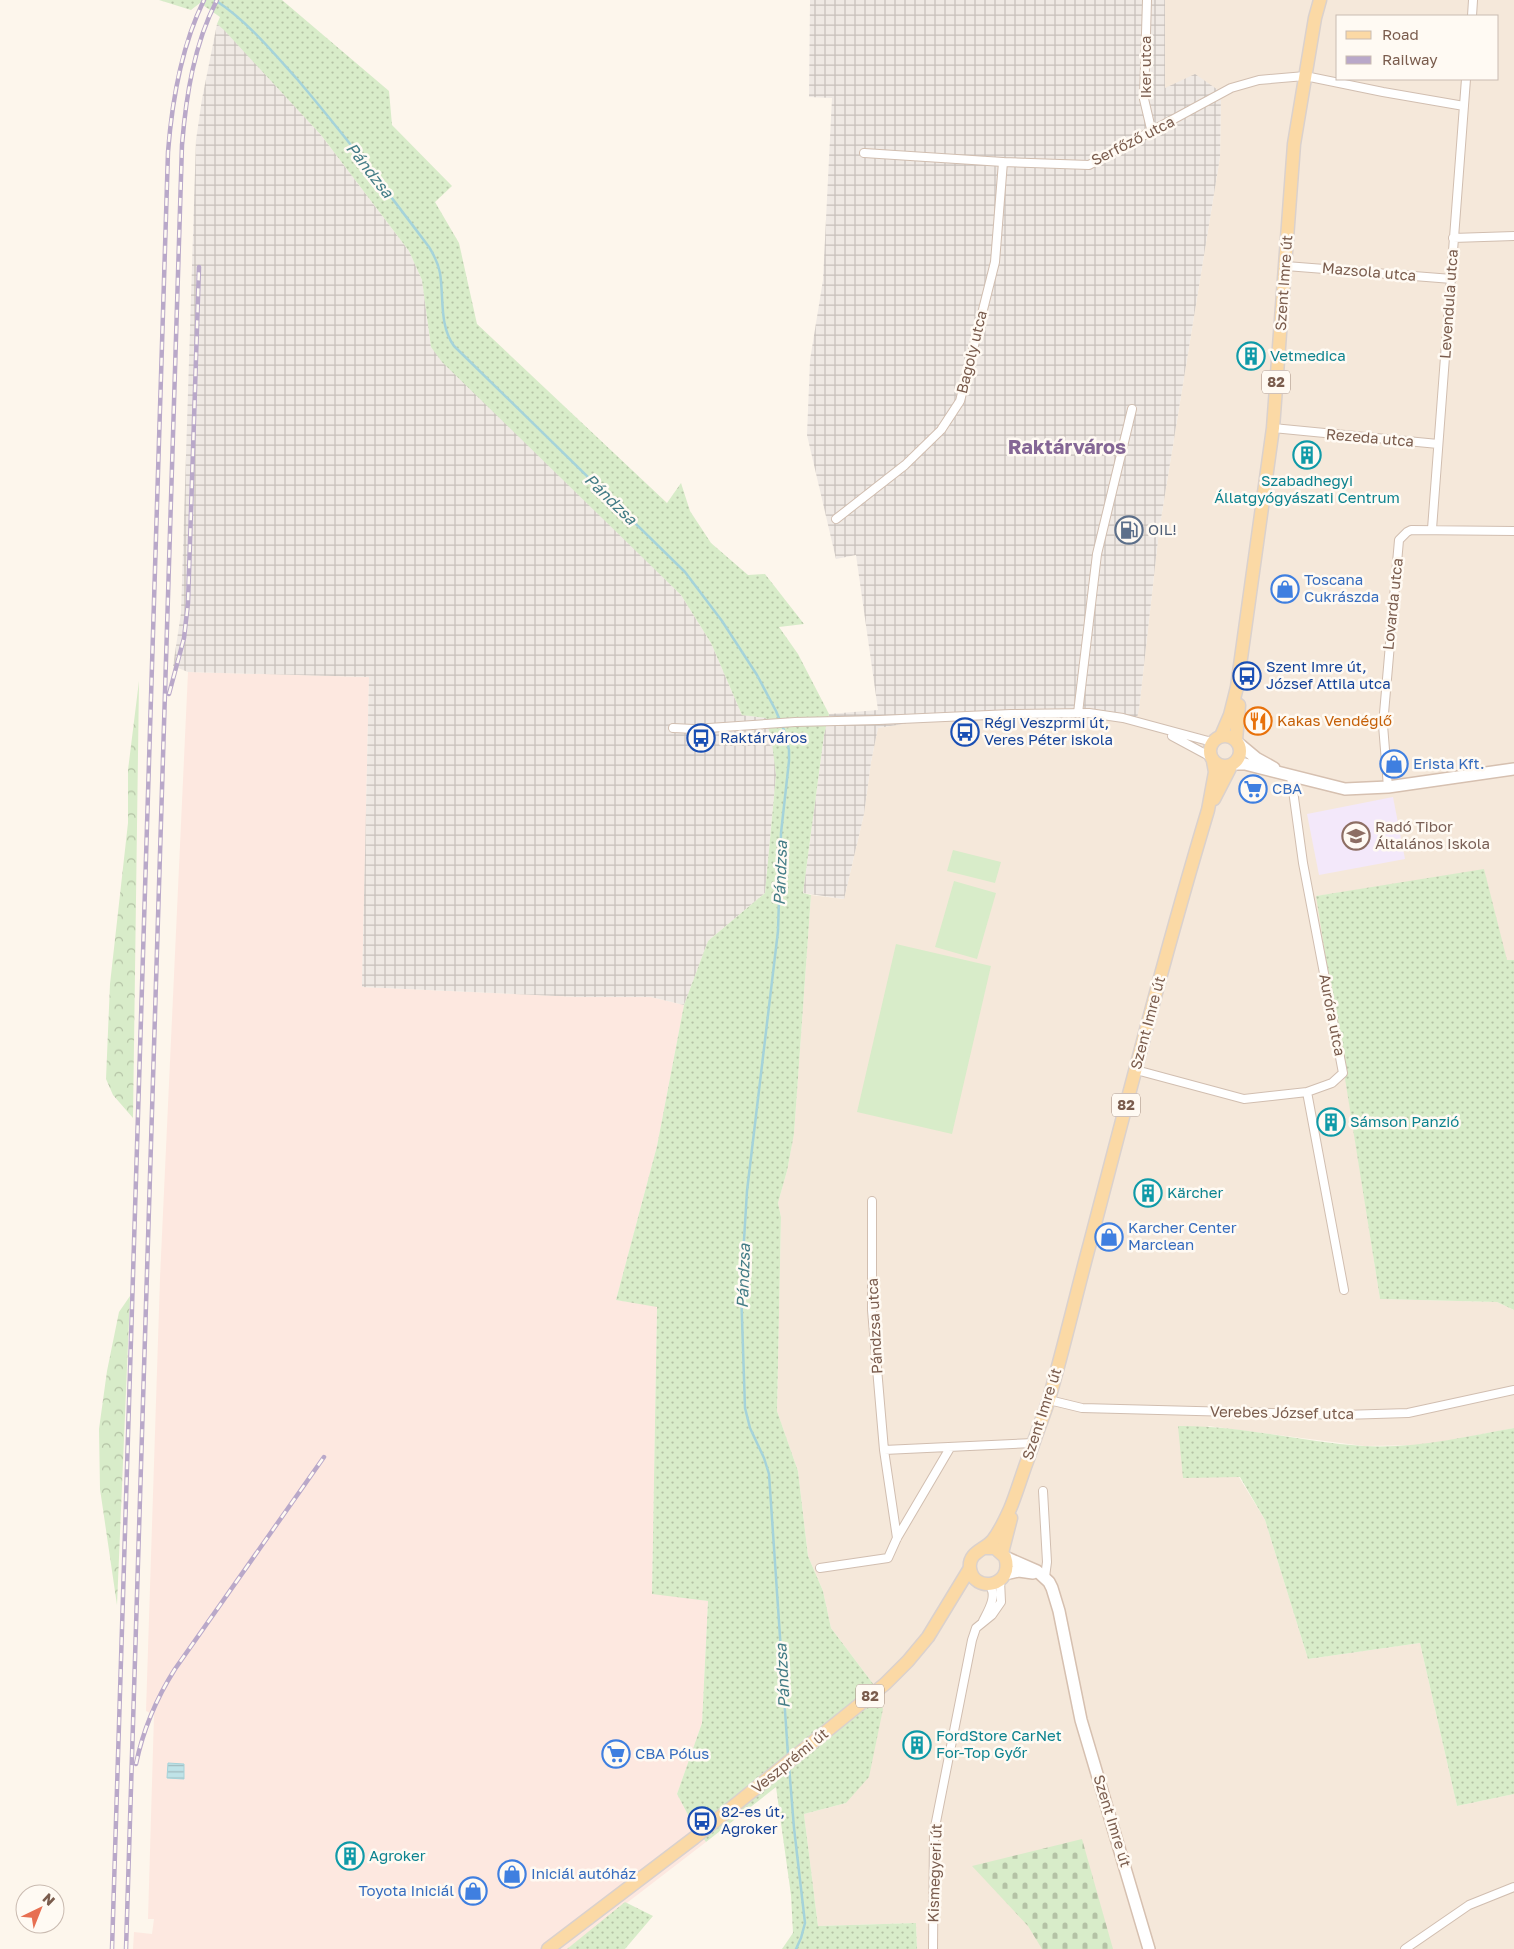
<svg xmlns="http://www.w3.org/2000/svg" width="1514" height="1949" font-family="'Golos Text',sans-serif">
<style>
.residential{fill:#f5e8da;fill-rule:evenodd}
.commercial{fill:#fde8e0}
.industrial{fill:url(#industrial-grid)}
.education{fill:#f3e8fa}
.grass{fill:url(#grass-dots)}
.forest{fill:url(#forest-crowns)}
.cemetery{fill:url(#cemetery-stones)}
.garden{fill:#d8ecc9}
.water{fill:url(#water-rules);stroke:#a5d3da}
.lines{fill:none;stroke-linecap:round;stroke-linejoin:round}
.stream{stroke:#a5d3da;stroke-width:2.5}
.street-casing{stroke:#d1beb0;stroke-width:10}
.secondary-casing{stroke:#d6c0b0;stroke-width:14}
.primary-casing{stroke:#dad1cd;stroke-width:15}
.street{stroke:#fff;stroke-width:8}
.secondary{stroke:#fff;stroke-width:11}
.primary{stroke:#fbd9a5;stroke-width:12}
.rail-casing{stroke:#b9a8c9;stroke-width:4.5}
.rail{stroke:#fffaf3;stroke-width:2.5;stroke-dasharray:8;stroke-linecap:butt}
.labels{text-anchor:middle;stroke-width:5;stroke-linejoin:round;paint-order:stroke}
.shield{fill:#fffaf3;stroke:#a28b7f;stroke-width:1}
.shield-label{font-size:14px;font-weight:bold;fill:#7a5c4d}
.street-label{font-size:15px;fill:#7a5c4d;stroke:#fffaf3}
.culture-label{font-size:15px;fill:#0d838f;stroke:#fffaf3;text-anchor:start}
.service-label{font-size:15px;fill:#4e5e75;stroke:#fffaf3;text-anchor:start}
.shop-label{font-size:15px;fill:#366cbe;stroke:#fffaf3;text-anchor:start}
.transit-label{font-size:15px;fill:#164399;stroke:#fffaf3;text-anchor:start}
.food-label{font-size:15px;fill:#c56008;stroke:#fffaf3;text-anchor:start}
.education-label{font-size:15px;fill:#785e54;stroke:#fffaf3;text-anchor:start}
.water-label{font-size:16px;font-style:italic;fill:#437c86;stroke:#fffaf3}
.district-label{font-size:20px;font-weight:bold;fill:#846695;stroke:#fffaf3}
</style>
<defs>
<pattern id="industrial-grid" width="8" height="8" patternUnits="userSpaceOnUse" patternTransform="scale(1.25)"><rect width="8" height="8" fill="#efe9e4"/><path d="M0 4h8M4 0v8" fill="none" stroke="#c7c0bb"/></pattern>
<pattern id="grass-dots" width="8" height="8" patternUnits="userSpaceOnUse" patternTransform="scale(1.25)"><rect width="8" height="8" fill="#d8ecc9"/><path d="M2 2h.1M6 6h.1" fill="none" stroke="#b4c2a5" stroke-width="1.8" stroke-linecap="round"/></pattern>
<pattern id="forest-crowns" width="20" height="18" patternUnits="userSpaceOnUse" patternTransform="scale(1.25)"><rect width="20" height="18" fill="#d8ecc9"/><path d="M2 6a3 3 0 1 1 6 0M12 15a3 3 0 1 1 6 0" fill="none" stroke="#b4c2a5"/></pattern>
<pattern id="cemetery-stones" width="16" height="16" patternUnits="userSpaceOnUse" patternTransform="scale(1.25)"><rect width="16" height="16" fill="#d8ecc9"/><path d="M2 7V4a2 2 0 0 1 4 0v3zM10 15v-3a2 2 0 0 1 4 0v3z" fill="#b4c2a5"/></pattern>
<pattern id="water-rules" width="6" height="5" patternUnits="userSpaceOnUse" patternTransform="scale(1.25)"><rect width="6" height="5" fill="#bfe3e8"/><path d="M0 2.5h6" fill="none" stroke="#a0bbbe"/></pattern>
</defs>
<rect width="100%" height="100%" fill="#fdf6ec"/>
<path class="residential" d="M1165,0H1514V960H1507L1403,883L1317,896L1380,1299L1497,1302L1514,1310V1428L1426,1445L1364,1446L1208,1426L1265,1520L1308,1659L1420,1643L1457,1806L1514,1794V1949H917L916,1923L818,1926L804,1814L846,1803L874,1685L831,1628L823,1591L808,1556L798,1471L777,1411L781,1217L778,1203L787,1171L794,1133L811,895L844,899L864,814L871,762L878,728L954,716L1139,709L1159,531L1220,157L1221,92L1165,88ZM1338,16H1498V79H1338Z"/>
<path class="commercial" d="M188,672L369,677L362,987L580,997H651L684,1005L657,1146L616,1300L657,1306L652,1593L708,1601L702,1723L677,1794L695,1828L706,1842L567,1949H133L134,1932L152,1934L154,1919H148L154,1715L146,1711L160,1278Z"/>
<path class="industrial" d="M810,0H1165V88L1195,74L1221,92L1220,157L1159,531L1139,709L1136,722L1089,713L954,716L878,728L871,762L864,814L844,899L803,893L824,735L829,714L878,710L856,555L836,559L807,435L810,360L823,280L832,98L809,97Z
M217,24L224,29L321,135L409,251L422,280L431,347L681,595L711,643L742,715L766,718L773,743L776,775L765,893L708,941L684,1005L651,997H580L362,987L369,677L188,672L173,666L181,613L196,140L202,99Z"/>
<path class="education" d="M1393,797L1405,859L1319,875L1307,814Z"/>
<path class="grass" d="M159,0H282L389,91L392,125L452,186L435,202L459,243L477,324L667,503L681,483L690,511L711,543L748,575L765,574L804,624L779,627L798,654L829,714L824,735L803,893L811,895L794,1134L787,1171L778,1203L781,1217L777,1411L798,1471L808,1556L823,1591L831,1628L874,1685L883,1709L869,1777L846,1803L804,1814L818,1926L916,1923L917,1949H782L793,1933L791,1895L776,1787L706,1842L695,1828L677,1794L702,1723L708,1601L652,1594L657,1307L616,1300L657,1146L684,1005L708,941L765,893L776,775L772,743L766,718L742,715L711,643L681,595L442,362L431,347L422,280L409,251L321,135L224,30L217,24L220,17L200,3L191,10Z
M1484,869L1507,960H1514V1310L1497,1302L1380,1299L1316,896Z
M1178,1426C1241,1425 1301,1442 1363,1446C1415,1449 1464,1437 1514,1428V1794L1457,1806L1420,1643L1308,1659L1265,1520L1240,1477L1183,1478Z
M625,1902L653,1916L625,1949H567Z"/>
<path class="forest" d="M139,681L133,1118L113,1095L106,1079L110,984L128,823V770Z
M130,1296L117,1605L100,1489L99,1429L107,1371L119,1312Z"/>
<path class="cemetery" d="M1082,1839L1113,1949H1042L1028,1926L972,1866Z"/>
<path class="garden" d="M953,850L1001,862L995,883L947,871Z
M954,881L996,893L977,959L935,947Z
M896,944L991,966L952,1134L857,1112Z"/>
<path class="water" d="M168,1763L184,1764V1779L167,1778Z"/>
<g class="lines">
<path class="stream" d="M215,0C247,21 271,50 297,79C343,133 386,190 429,247C434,255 438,263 440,273C444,298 439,325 454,346L685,572L722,621L757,675L776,711L786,735L789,750V761L781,833L778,931L747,1191L741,1289L745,1408L750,1428L764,1458L769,1474L788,1755
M789,1766L794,1828L805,1923L801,1938L796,1949"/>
<g class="street-casing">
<path id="street" d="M1147,0L1144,99L1152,133
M1472,16L1473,0
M864,153L1003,162L1089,165L1231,88L1259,80L1305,76L1383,92L1464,106
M1453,238L1514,236
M1286,266L1452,279
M1273,428L1438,444
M836,519L905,465L941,430L960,401L995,262L1003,162
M1432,529L1466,79
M1078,713L1097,554L1132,409
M673,728L694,729L795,722L879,720L1011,714L1089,713L1123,718L1212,742
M1172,736L1211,757
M1291,776L1303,863L1343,1073L1332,1083L1307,1092L1344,1290
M1388,787L1383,725L1399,540L1407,532L1411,530L1514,531
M1136,1070L1244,1099L1307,1092
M872,1201V1310L884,1450L897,1538
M1049,1400L1082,1408L1343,1415L1408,1413L1514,1390
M884,1450L1033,1443
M1043,1491L1047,1562L1045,1577
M820,1568L888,1558L897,1538L950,1448
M983,1621C988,1611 999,1594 988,1584
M933,1949L934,1832L972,1640L976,1628L992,1615L1001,1602L1000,1580
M1405,1949L1469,1905L1514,1887"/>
</g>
<g class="secondary-casing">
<path id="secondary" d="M1238,743L1256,758L1274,768
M1234,764H1245L1345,789L1388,787L1514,769
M1005,1557L1037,1571L1049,1582L1052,1588L1059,1611L1081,1720L1149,1949
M1005,1574L1019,1571L1033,1573"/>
</g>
<g class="primary-casing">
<path id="primary" d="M1210 751a15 15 0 1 1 30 0a15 15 0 1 1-30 0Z
M1221,736L1230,715L1237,687L1273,428L1294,144L1315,18L1320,0
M1236,740L1239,705
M1214,799L1231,766
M983,1548H995L1005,1557C1015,1587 973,1594 970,1568C968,1552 985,1550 993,1540C1000,1531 1005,1520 1010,1509C1017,1492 1022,1474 1029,1456C1035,1437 1043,1418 1049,1399C1064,1347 1076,1295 1090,1243C1128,1098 1165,953 1208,810L1215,772L1213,761
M1002,1553L1011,1518
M548,1949L694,1838L885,1684L908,1661L928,1637L970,1568"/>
</g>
<use href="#street" class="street"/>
<use href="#secondary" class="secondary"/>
<use href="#primary" class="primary"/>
<g class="rail-casing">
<path id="rail" d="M169,694L184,638L188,603L199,267
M136,1764C143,1730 156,1699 175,1669L324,1457
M112,1949L168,152C172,100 181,47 204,0
M126,1949L182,145C186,96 194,44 217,0"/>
</g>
<use href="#rail" class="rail"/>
</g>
<defs>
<g id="building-ring" transform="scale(1.4375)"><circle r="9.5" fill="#fffaf3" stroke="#0f9aa8" stroke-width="1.5"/><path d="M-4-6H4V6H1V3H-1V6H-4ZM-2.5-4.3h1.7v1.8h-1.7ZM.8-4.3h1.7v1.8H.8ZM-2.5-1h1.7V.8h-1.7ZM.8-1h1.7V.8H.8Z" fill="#0f9aa8"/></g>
<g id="fuel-ring" transform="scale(1.4375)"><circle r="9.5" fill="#fffaf3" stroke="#5c6f8a" stroke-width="1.5"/><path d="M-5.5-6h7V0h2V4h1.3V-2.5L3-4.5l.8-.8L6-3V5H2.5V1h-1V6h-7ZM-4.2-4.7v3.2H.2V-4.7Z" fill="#5c6f8a"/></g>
<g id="shop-ring" transform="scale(1.4375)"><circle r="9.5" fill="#fffaf3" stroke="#3f7fe0" stroke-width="1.5"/><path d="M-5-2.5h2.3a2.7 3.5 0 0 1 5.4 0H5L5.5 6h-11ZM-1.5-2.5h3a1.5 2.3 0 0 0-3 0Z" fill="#3f7fe0"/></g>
<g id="bus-ring" transform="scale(1.4375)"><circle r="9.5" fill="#fffaf3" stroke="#1a4fb4" stroke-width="1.5"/><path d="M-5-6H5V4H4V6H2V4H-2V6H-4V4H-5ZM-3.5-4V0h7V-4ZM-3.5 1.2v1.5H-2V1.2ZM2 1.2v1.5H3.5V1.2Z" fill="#1a4fb4"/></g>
<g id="restaurant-ring" transform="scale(1.4375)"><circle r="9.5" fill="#fffaf3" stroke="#e8710a" stroke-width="1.5"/><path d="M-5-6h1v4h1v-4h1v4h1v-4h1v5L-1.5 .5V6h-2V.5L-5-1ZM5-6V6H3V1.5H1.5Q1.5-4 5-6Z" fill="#e8710a"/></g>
<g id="supermarket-ring" transform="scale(1.4375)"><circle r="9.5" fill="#fffaf3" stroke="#3f7fe0" stroke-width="1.5"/><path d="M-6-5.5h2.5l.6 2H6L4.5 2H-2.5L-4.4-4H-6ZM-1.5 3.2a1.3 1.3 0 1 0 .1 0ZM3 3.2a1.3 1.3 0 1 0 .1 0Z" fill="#3f7fe0"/></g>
<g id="school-ring" transform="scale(1.4375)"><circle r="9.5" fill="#fffaf3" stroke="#8d6e63" stroke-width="1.5"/><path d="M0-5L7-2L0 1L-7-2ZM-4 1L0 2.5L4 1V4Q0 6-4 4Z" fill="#8d6e63"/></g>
</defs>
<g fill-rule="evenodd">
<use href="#building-ring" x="1251" y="356"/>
<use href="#building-ring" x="1307" y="455"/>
<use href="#fuel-ring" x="1129" y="530"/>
<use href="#shop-ring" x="1285" y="589"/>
<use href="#bus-ring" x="1247" y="676"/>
<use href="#restaurant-ring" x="1258" y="721"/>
<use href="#bus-ring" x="965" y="732"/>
<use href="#bus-ring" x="701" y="738"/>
<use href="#shop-ring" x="1394" y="764"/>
<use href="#supermarket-ring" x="1253" y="789"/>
<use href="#school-ring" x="1356" y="836"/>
<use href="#building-ring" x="1331" y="1122"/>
<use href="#building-ring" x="1148" y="1193"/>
<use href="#shop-ring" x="1109" y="1237"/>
<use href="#building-ring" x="917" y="1745"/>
<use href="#supermarket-ring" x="616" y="1754"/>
<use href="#bus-ring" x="702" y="1821"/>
<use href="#building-ring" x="350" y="1856"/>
<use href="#shop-ring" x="512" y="1874"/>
<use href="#shop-ring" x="473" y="1891"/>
</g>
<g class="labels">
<g class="shield">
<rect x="1262" y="370.5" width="28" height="23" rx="4"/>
<rect x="1112" y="1093.5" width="28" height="23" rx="4"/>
<rect x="856" y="1684.5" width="28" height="23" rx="4"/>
</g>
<g class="shield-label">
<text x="1276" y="387">82</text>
<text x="1126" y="1110">82</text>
<text x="870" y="1701">82</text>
</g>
<g class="street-label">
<text transform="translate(1146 67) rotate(-90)" y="5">Iker utca</text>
<text transform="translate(1133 141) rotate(-27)" y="5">Serfőző utca</text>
<text transform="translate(1369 272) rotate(5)" y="5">Mazsola utca</text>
<text transform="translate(1284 283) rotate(-86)" y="5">Szent Imre út</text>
<text transform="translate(1449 304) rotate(-86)" y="5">Levendula utca</text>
<text transform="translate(972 352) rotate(-76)" y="5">Bagoly utca</text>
<text transform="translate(1370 438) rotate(5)" y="5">Rezeda utca</text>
<text transform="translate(1393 604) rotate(-84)" y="5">Lovarda utca</text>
<text transform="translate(1332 1015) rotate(79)" y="5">Auróra utca</text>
<text transform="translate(1148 1023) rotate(-75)" y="5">Szent Imre út</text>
<text transform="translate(875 1326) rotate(-93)" y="5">Pándzsa utca</text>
<text transform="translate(1282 1413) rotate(1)" y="5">Verebes József utca</text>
<text transform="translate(1042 1414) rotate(-72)" y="5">Szent Imre út</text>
<text transform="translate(790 1761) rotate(-39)" y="5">Veszprémi út</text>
<text transform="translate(1112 1821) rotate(73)" y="5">Szent Imre út</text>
<text transform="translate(935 1873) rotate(-88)" y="5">Kismegyeri út</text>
</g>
<g class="culture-label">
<text x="1270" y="361">Vetmedica</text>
<text x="1307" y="486" text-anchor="middle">Szabadhegyi<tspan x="1307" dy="17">Állatgyógyászati Centrum</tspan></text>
<text x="1350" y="1127">Sámson Panzió</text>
<text x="1167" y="1198">Kärcher</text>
<text x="936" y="1741">FordStore CarNet<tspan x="936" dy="17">For-Top Győr</tspan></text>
<text x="369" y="1861">Agroker</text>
</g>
<g class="service-label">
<text x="1148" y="535">OIL!</text>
</g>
<g class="shop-label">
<text x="1304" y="585">Toscana<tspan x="1304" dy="17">Cukrászda</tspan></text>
<text x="1413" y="769">Erista Kft.</text>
<text x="1272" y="794">CBA</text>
<text x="1128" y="1233">Karcher Center<tspan x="1128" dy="17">Marclean</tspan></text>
<text x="635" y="1759">CBA Pólus</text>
<text x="531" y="1879">Iniciál autóház</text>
<text x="454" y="1896" text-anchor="end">Toyota Iniciál</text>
</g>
<g class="transit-label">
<text x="1266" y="672">Szent Imre út,<tspan x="1266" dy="17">József Attila utca</tspan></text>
<text x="984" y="728">Régi Veszprmi út,<tspan x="984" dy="17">Veres Péter iskola</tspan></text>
<text x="720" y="743">Raktárváros</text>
<text x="721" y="1817">82-es út,<tspan x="721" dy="17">Agroker</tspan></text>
</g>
<g class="food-label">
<text x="1277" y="726">Kakas Vendéglő</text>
</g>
<g class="education-label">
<text x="1375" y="832">Radó Tibor<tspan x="1375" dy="17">Általános Iskola</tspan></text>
</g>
<g class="water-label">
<text transform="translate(370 170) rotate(52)" y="6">Pándzsa</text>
<text transform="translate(611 499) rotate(44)" y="6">Pándzsa</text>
<text transform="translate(780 873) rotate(-88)" y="6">Pándzsa</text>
<text transform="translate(743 1276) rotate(-88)" y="6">Pándzsa</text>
<text transform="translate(782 1676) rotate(-93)" y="6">Pándzsa</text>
</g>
<g class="district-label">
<text x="1067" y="454">Raktárváros</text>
</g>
</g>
<rect x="1336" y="15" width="162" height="65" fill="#fffaf3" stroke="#cabbb1"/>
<rect x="1346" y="31" width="25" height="8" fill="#fbd9a5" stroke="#cabbb1"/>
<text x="1382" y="40" font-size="15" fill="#7a5c4d">Road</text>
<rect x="1346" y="56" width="25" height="8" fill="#b9a8c9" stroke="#cabbb1"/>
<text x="1382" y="65" font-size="15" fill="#7a5c4d">Railway</text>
<g transform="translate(40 1909) rotate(43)"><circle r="24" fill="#fffaf3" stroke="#cabbb1"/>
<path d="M0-4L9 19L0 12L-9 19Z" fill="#e76f51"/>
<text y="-8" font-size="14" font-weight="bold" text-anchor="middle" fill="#7a5c4d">N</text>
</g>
</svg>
